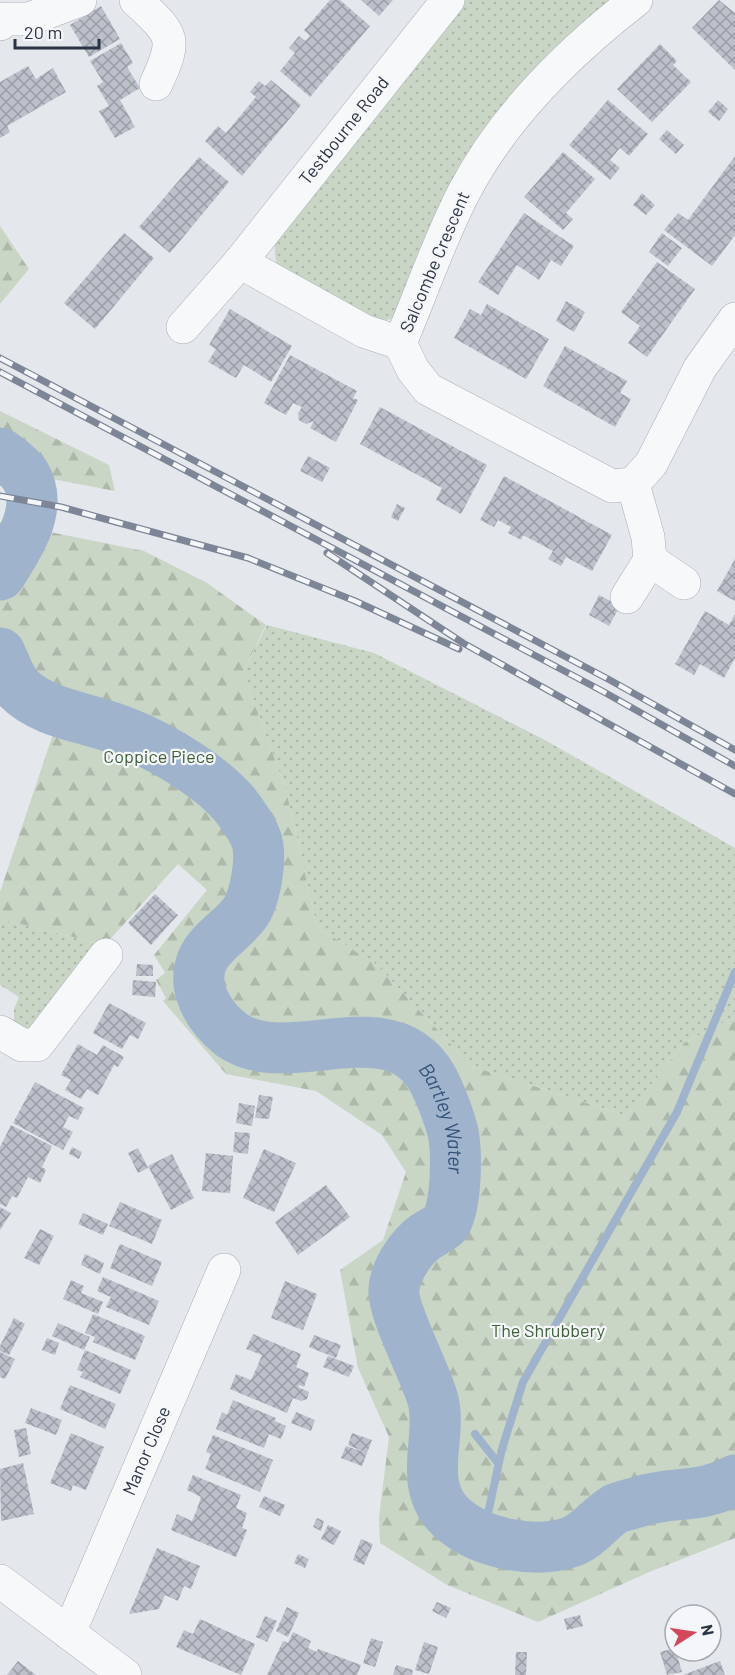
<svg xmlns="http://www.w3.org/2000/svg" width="735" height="1675" font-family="Barlow,sans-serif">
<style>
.grass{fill:url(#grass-dots)}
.forest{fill:url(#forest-firs)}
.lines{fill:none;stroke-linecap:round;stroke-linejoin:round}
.stream{stroke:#9fb4cc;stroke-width:8}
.river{stroke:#9fb4cc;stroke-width:51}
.building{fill:url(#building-cross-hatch)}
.minor-casing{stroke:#a9aeb7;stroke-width:34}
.minor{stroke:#f7f8fa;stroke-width:33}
.rail-casing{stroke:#7d8696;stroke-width:7}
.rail{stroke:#f4f6f9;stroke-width:4.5;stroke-dasharray:14;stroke-linecap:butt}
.labels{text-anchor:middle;stroke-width:4.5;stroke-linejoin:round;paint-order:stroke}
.street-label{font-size:18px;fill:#2b3445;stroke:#f4f6f9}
.park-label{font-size:18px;fill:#3f6138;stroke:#f4f6f9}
.water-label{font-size:20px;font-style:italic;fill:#34527a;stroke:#f4f6f9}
</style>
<defs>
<pattern id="grass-dots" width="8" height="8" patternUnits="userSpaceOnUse" patternTransform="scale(1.5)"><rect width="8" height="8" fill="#c9d6c5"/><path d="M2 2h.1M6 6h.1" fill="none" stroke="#adb8ab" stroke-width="1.8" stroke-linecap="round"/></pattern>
<pattern id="forest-firs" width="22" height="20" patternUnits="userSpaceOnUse" patternTransform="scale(1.5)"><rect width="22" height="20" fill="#c9d6c5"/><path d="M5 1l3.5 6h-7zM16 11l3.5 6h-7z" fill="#adb8ab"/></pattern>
<pattern id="building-cross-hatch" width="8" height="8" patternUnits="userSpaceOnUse" patternTransform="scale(1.5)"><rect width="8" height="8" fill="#bbc0ca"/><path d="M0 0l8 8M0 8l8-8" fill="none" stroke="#989da6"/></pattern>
</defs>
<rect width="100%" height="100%" fill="#e4e7ec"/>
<path class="grass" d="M464,0H619L586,25L395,318L377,322L280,269L276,262L274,240L414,57Z
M267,625L374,653L543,739L735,848V1017L684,1043L627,1116L471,1066L377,965L317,927L286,790L243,672Z
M0,919L105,945L36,1033L14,1024V1009L19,997L0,985Z"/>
<path class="forest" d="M0,226L29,269L0,304Z
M0,411L109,465L115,491L0,469Z
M0,522L144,551L207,583L266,625L243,672L286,790L317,927L377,965L471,1066L627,1116L684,1043L735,1017V1538L647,1573L538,1622L447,1585L380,1543L379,1517L389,1437L358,1368L340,1270L383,1240L406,1172L382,1135L316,1091L226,1074L163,1001L166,998L156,980L165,973L154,955L207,890L178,864L105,945L0,919V892L54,731L0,693Z"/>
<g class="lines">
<path class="stream" d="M475,1434L498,1463
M483,1536L502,1449L523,1382L677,1112L735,972"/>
<g class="river">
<path d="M0,453C8,459 19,466 25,475C45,508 18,547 0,575"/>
<path id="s1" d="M0,653C5,664 10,679 18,688C43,714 87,717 119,730C159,745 223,781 245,819C249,825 254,832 256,839C263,856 255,901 244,914C233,929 209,943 202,961C191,989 210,1018 232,1035C291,1076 398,998 437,1088C443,1101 449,1117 453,1132C457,1152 457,1207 445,1224C440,1229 431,1233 425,1237C411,1247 395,1271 394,1289C392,1312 426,1373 433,1400C443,1437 415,1486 453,1519C482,1544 534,1554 571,1542C588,1536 600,1518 615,1509C621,1506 631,1504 638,1502C675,1490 697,1500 735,1480"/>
</g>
</g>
<path class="building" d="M330,0H340L370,26L310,97L280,71L295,53L289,48L299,36L305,41L310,36L304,30Z
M361,0H393L379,16Z
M719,0L735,13V70L692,28Z
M101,6L120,39L89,57L70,25Z
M121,43L133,63L127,67L140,88L120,100L135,127L115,138L99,111L109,106L97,86L103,82L90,61Z
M660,44L677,61L673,65L691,82L652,122L617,89Z
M28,66L36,79L53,68L66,92L7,126L10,132L0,138V82Z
M271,80L301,105L242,176L205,141L218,126L226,133L256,97L250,92L259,81L265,86Z
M608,100L648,134L629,156L620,148L610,160L620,168L610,180L569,145Z
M718,100L728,109L719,121L708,112Z
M667,130L684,145L676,154L659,139Z
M563,152L595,179L566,213L573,219L563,230L524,197Z
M735,156V235L712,266L664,230L678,213L688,220Z
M199,157L229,182L170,253L139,227Z
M642,193L655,205L646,215L633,205Z
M524,213L574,246L561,266L551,260L539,280L517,265L498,295L478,282Z
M124,233L154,258L95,329L64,303Z
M662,233L682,248L668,266L649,252Z
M657,262L695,289L647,357L628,343L640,326L621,312Z
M566,301L585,312L574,332L556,321Z
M487,304L549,339L526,379L454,338L470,309L481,315Z
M230,309L292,346L271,382L244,365L236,378L208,362L216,349L209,345Z
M565,346L627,381L620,393L631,399L615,427L543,386Z
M290,355L357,391L353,398L358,400L336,442L310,428L314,421L306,424L299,420L298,413L302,407L293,403L286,415L264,403Z
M380,407L487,465L461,514L436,500L442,488L360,444Z
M308,456L330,468L322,482L300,471Z
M504,476L612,535L592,571L566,557L561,566L548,559L553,551L523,535L521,540L508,533L511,527L498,520L494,527L480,520Z
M397,504L405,508L398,521L391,517Z
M735,559V601L717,591Z
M599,595L620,606L609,626L589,615Z
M705,611L729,625L735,614V658L724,678L700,664L694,675L675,664Z
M155,894L178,915L151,945L128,923Z
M137,964L153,965V976H136Z
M133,980L156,982L155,997L132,995Z
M109,1003L146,1023L138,1039L130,1035L122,1049L93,1033Z
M78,1044L97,1055L103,1045L124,1057L118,1067L114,1065L98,1095L87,1089L81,1099L65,1090L71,1080L61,1075Z
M35,1082L84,1108L78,1120L69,1116L63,1127L73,1132L63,1150L13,1123Z
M259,1095L273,1097L269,1119L255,1118Z
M239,1103L255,1106L252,1126L236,1123Z
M11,1125L52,1146L42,1167L46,1170L40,1183L28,1177L17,1198L12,1196L6,1207L0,1204V1147Z
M235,1132L250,1133L248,1154L233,1152Z
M72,1147L82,1152L79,1159L69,1154Z
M138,1148L148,1168L138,1173L128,1153Z
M264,1149L296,1163L274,1212L243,1198Z
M206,1153L233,1156L230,1193L202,1191Z
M172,1154L194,1198L171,1210L148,1166Z
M326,1185L350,1217L298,1255L275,1222Z
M120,1202L162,1220L152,1244L109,1226Z
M0,1207L11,1213L0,1230Z
M83,1213L108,1224L103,1235L78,1224Z
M40,1229L54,1236L39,1265L24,1258Z
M120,1244L162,1262L152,1286L110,1268Z
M85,1254L104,1263L100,1274L81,1265Z
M103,1277L159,1301L149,1325L106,1307L111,1297L97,1291Z
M71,1280L84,1286L81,1293L103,1302L98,1314L63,1299Z
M285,1281L317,1294L303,1330L271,1318Z
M93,1314L145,1336L135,1360L93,1342L95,1337L85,1333Z
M14,1318L25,1324L9,1355L0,1351V1346Z
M58,1323L90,1337L84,1350L52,1336Z
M253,1334L301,1354L296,1367L309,1373L304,1387L299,1385L298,1387L309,1392L307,1399L301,1401L293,1398L287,1413L230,1389L236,1374L251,1380L257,1367L262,1355L246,1349Z
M314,1335L341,1345L336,1358L309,1347Z
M47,1338L59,1343L55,1355L42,1350Z
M85,1350L131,1370L120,1394L80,1377L83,1372L77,1370Z
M0,1352L15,1359L5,1379L0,1377Z
M328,1356L354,1366L349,1377L323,1367Z
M70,1385L116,1404L105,1429L60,1409Z
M233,1400L276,1418L275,1421L286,1426L281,1439L269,1434L264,1448L216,1429L222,1412L227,1415Z
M31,1408L62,1420L56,1435L25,1423Z
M296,1412L315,1420L311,1431L291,1423Z
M26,1428L31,1454L19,1457L14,1430Z
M71,1433L104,1447L86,1490L73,1485L71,1491L50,1483Z
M352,1433L372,1440L367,1453L348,1445Z
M213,1435L273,1460L260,1492L205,1469L211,1454L206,1452Z
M346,1446L367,1453L362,1466L341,1458Z
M23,1463L34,1514L1,1521L0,1469Z
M193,1475L241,1495L236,1508L247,1513L242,1528L247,1530L236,1557L171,1530L177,1514L192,1521L197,1509L201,1497L187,1490Z
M264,1496L285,1505L280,1516L259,1507Z
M317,1518L324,1521L321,1531L313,1527Z
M328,1525L341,1531L334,1545L321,1539Z
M361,1539L373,1544L364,1565L353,1560Z
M157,1548L200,1566L191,1589L184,1586L178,1601L165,1595L159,1609L129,1614Z
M298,1554L309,1559L305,1568L294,1563Z
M437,1602L451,1608L446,1618L432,1611Z
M287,1607L299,1613L288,1637L276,1631Z
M580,1615L583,1626L567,1630L564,1619Z
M265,1616L277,1621L267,1642L256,1637Z
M200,1619L255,1644L241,1675L176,1647L184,1630L193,1634Z
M293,1632L311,1641L308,1648L317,1652L318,1649L361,1665L357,1675H267L283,1641L288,1643Z
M371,1638L383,1642L375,1667L363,1663Z
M424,1642L438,1647L429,1674L415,1670Z
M675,1648L682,1672L667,1675L660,1652Z
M516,1652H527L526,1675H515Z
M18,1661L36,1675H7Z
M720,1661L725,1675H683Z
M396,1665L413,1670L412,1675H393Z"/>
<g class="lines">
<g class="minor-casing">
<g id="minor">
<path d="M136,0C173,35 178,37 156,84"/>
<path d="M636,0C569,52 503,117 464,192C439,240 421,294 400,343L413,370L428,389L612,486L633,484L651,464L700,368L735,319"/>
<path d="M0,24L3,19H29L80,0"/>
<path d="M240,262L364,331L400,343"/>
<path id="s2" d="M183,327L240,262L448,0"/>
<path d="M650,560L684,583"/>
<path d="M627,597L650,560L648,537L633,484"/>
<path d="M0,1032L22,1045H37L106,955"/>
<path d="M0,1581L125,1675"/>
<path id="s3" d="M69,1633L224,1270"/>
</g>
</g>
<use href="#minor" class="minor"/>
<g class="rail-casing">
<path id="rail" d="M0,358L608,679L735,750
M0,372L604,692L735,766
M0,496L61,507L248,558L355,601L459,649
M327,553L463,643L735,794"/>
</g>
<use href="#rail" class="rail"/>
</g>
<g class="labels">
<g class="street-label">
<text dy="6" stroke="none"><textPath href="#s2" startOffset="254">Testbourne Road</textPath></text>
<text transform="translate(435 262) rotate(-67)" y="6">Salcombe Crescent</text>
<text dy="6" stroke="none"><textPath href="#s3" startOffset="198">Manor Close</textPath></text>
</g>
<g class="park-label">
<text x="159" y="763">Coppice Piece</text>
<text x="548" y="1337">The Shrubbery</text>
</g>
<g class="water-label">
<text dy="7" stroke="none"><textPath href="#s1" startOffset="814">Bartley Water</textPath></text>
</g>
</g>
<g transform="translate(693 1633) rotate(78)"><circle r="28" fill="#f4f6f9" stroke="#a4a8b1" stroke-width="1.5"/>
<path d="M0-4.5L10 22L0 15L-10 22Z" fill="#d1495b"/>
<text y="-9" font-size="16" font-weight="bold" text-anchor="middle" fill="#2b3445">N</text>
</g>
<path d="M15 39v9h84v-9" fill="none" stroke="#2b3445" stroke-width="3"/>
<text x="24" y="39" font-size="18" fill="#2b3445" stroke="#f4f6f9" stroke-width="4.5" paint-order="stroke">20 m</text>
</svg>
